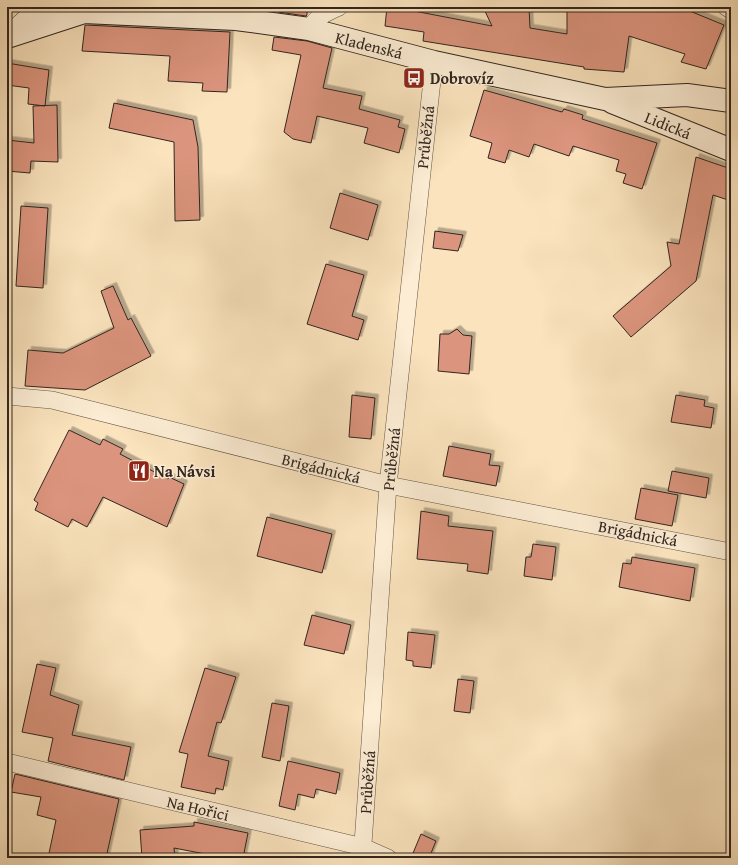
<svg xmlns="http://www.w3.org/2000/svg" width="738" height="865" font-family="'Gentium Book Plus',serif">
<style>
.building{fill:#db947d;stroke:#31251f;filter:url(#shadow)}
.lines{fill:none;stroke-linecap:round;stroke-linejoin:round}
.street-casing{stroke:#635446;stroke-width:18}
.secondary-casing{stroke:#31251f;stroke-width:24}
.street{stroke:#fcedd4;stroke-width:17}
.secondary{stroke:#fcedd4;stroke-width:22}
.labels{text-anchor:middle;stroke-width:3;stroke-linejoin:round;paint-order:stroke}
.street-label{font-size:16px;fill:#31251f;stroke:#fcedd4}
.poi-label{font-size:16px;font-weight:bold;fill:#31251f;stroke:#fcedd4;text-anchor:start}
</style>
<defs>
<filter id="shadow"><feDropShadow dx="3.5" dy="-3.5" stdDeviation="0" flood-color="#0004"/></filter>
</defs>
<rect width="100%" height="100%" fill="#fae3bd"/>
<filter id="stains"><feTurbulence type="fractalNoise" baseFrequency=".005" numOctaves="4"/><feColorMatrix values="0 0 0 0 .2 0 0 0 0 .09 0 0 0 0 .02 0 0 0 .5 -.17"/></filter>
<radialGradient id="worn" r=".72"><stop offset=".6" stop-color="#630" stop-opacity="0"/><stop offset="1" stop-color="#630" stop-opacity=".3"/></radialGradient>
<path class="building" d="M278,7H307V15L306,16L278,12Z
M387,7H409V10L492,26L483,7H529L530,28L567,34V7H680L724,25L706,69L681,62L685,54L629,36L624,72L584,69V67L423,41L424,32L385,26Z
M85,25L230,32L227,92L202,91L203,83L168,81L170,56L82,51Z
M274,37L307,41L332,48L323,88L362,96L359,109L400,120L398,127L405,129L399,153L364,143L368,128L317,116L311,143L293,139L284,132L301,55L272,50Z
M7,63L49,70L45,106L28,104L29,88L7,85Z
M484,90L562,112L564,109L583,115L582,119L657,143L642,189L623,183L626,174L616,171L619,160L573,146L569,156L534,144L529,157L509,150L505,163L488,158L492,143L470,136Z
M114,103L193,120L198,147L200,220L175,221L174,142L109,128Z
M57,105L58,162L31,161L30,173L7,171V140L34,143L33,106Z
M696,157L731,169V201L713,195L696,281L631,337L613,316L671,266L667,242L679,244Z
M340,193L378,205L368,240L330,228Z
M21,206L48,208L43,288L16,286Z
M435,231L463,235L458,251L433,248Z
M326,264L364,275L352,316L364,320L358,340L307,324Z
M113,286L128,320L131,318L151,356L85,390L25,386L28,350L63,353L114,328L101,291Z
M457,329L463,335L472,336L469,374L438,371L440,334H449Z
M352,395L375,398L371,439L349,437Z
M676,395L705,400L704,406L714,408L711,428L671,422Z
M69,430L100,445L103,439L123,449L120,454L168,479L169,477L184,484L167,527L103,497L87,527L72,519L68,527L35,510L38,503L34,500Z
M449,446L491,454L489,465L500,466L496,486L443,476Z
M672,471L709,478L706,498L668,491Z
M641,488L678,495L672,526L635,519Z
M421,511L449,516L448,526L493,531L488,574L467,571L468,564L417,559Z
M267,517L332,534L322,573L257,556Z
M533,544L556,547L552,580L524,576L526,557H531Z
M632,557L695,568L690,601L619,587L623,563L631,564Z
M312,615L351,625L344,654L304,645Z
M408,632L435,635L431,668L413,666V661L406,660Z
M37,664L56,668L50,695L79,705L72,735L131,747L124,780L48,761L53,738L22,732Z
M205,668L236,677L221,723L217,722L208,756L229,761L223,790L216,788L215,794L181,787L188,754L179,752Z
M458,679L474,681L470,713L454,711Z
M272,703L289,706L280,761L262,757Z
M288,761L340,773L336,794L316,789L314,798L298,794L295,810L279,806Z
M15,774L119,799L106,858H48L56,820L37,815L41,797L11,792Z
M194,822L248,833L243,858H226L174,848L175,858H142L140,830L194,826Z
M421,834L436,841L429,858H411Z"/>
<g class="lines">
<g class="street-casing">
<path id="street" d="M726,7L731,10
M309,29C316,17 326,13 339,7
M7,35L29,15L47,7
M7,396L52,400L388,485L731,552
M7,762L363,847L388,858
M362,858L388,485L434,62"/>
</g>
<g class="secondary-casing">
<path id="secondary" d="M7,37L84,12L236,19L309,29L434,62L605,99L687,95L731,101
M612,102L731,150"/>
</g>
<use href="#street" class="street"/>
<use href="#secondary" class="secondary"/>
</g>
<defs>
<g id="bus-square" transform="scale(1.15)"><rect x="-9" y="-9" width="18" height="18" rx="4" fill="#8f2418" stroke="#fcedd4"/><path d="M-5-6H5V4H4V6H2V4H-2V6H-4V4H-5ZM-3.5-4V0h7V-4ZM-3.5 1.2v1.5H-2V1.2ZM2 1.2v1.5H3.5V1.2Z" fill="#fff"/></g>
<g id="restaurant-square" transform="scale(1.15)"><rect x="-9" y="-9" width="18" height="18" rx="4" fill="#8f2418" stroke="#fcedd4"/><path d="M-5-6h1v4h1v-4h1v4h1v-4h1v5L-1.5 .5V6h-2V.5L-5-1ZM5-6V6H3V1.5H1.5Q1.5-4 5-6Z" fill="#fff"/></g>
</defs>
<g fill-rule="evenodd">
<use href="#bus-square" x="414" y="78"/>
<use href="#restaurant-square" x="139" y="471"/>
</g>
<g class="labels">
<g class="street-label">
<text transform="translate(369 45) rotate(14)" y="6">Kladenská</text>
<text transform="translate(668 125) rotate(22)" y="6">Lidická</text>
<text transform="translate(425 137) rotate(-84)" y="6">Průběžná</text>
<text transform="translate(391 459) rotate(-84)" y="6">Průběžná</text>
<text transform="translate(321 468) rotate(14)" y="6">Brigádnická</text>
<text transform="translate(638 533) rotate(11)" y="6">Brigádnická</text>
<text transform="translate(367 782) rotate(-86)" y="6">Průběžná</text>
<text transform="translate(198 808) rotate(13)" y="6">Na Hořici</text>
</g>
<g class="poi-label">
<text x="430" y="84">Dobrovíz</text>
<text x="154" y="477">Na Návsi</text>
</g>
</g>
<rect width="738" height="865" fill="none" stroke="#fae3bd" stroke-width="24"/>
<rect x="8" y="8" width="722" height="849" fill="none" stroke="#31251f" stroke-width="2"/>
<rect x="12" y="12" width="714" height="841" fill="none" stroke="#31251f"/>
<rect width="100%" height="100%" filter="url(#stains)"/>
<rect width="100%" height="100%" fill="url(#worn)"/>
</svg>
